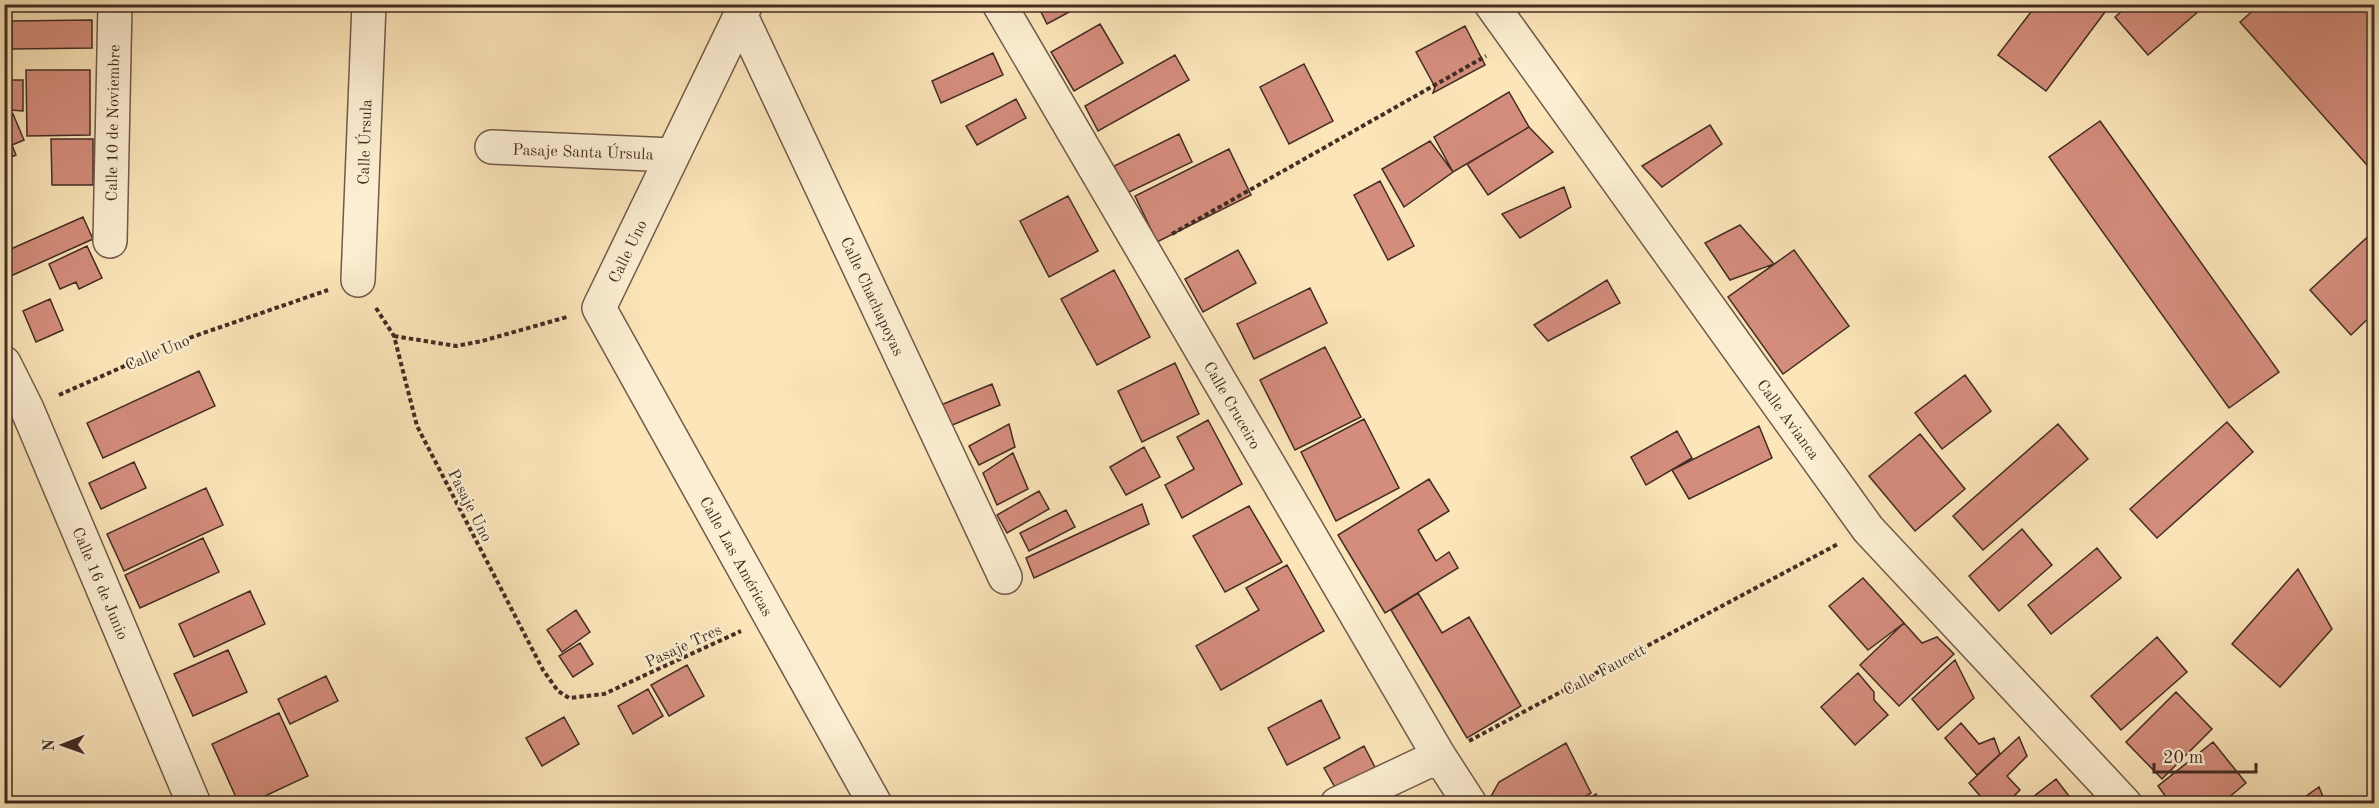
<svg xmlns="http://www.w3.org/2000/svg" width="2379" height="808" font-family="'Old Standard TT',serif">
<style>
.building{fill:#d48d7c;stroke:#432c24;stroke-width:1.5}
.lines{fill:none;stroke-linecap:round;stroke-linejoin:round}
.minor-casing{stroke:#715a49;stroke-width:36}
.path{stroke:#432c24;stroke-width:4;stroke-dasharray:4.5 3;stroke-linecap:butt}
.minor{stroke:#fceed2;stroke-width:33}
.labels{text-anchor:middle;stroke-width:4.5;stroke-linejoin:round;paint-order:stroke}
.street-label{font-size:16px;fill:#432c24;stroke:#fceed2}
</style>
<rect width="100%" height="100%" fill="#fbe5b9"/>
<filter id="stains"><feTurbulence type="fractalNoise" baseFrequency=".00333" numOctaves="4"/><feColorMatrix values="0 0 0 0 .2 0 0 0 0 .09 0 0 0 0 .02 0 0 0 .5 -.17"/></filter>
<radialGradient id="worn" r=".72"><stop offset=".6" stop-color="#630" stop-opacity="0"/><stop offset="1" stop-color="#630" stop-opacity=".3"/></radialGradient>
<path class="building" d="M1037,4H1084L1047,24Z
M2037,4H2111L2046,91L1998,55Z
M2130,4H2207L2148,55L2115,17Z
M2253,4H2374V173L2240,22L2256,8Z
M92,20V48L12,49V21Z
M1100,24L1123,63L1074,91L1051,52Z
M1465,26L1485,65L1433,93L1435,87L1416,52Z
M993,53L1003,75L941,103L932,81Z
M1175,55L1189,80L1098,131L1085,106Z
M1304,64L1333,121L1289,144L1260,87Z
M26,70H90V135L27,136Z
M11,80H23V111L11,110V101H6L5,90H11Z
M1509,92L1529,127L1453,172L1434,137Z
M1016,99L1026,118L977,145L966,126Z
M13,114L24,140L12,145L16,155L4,160V118Z
M2100,121L2279,372L2229,408L2049,157Z
M1710,125L1722,144L1662,187L1642,166Z
M1529,127L1553,152L1488,195L1467,164Z
M1179,134L1192,162L1127,193L1114,166Z
M51,139H93V185H52Z
M1430,141L1453,172L1404,207L1382,169Z
M1229,149L1251,195L1157,242L1135,196Z
M1380,181L1414,246L1388,260L1354,195Z
M1564,187L1571,207L1520,238L1502,214Z
M1068,196L1098,251L1049,277L1020,221Z
M83,217L93,239L4,279V252Z
M1740,225L1774,264L1730,280L1705,243Z
M2374,231V313L2351,335L2310,290Z
M87,246L102,278L79,289L76,282L60,289L49,264Z
M1238,250L1256,283L1203,312L1185,279Z
M1794,250L1849,326L1783,374L1728,297Z
M1114,270L1150,337L1097,365L1061,299Z
M1607,280L1620,303L1548,341L1534,325Z
M1310,288L1327,323L1254,359L1237,324Z
M50,299L63,330L36,342L23,311Z
M1325,347L1361,417L1295,450L1260,380Z
M1175,363L1199,414L1142,442L1118,391Z
M199,371L215,406L103,458L87,423Z
M1965,375L1991,411L1942,449L1915,413Z
M992,384L1000,405L950,426L941,405Z
M1364,419L1399,488L1336,521L1301,452Z
M1208,420L1242,484L1182,518L1165,485L1194,469L1177,437Z
M2227,422L2253,452L2157,538L2130,509Z
M1009,424L1015,447L979,465L969,446Z
M2058,424L2088,459L1983,550L1953,516Z
M1759,426L1772,458L1689,499L1672,470Z
M1677,431L1692,458L1646,485L1631,457Z
M1920,434L1965,489L1915,531L1869,476Z
M1144,447L1160,477L1126,495L1110,467Z
M1013,453L1028,489L997,505L983,473Z
M134,462L146,488L101,509L89,483Z
M1429,479L1449,511L1418,530L1436,561L1449,552L1458,568L1385,613L1338,535Z
M206,488L223,525L124,571L107,534Z
M1039,491L1049,509L1007,533L997,515Z
M1142,504L1149,524L1034,578L1026,558Z
M1249,506L1282,562L1225,592L1193,536Z
M1066,510L1075,527L1029,551L1020,533Z
M2022,529L2052,565L1999,611L1969,576Z
M203,538L219,572L140,608L125,575Z
M2097,548L2121,578L2051,634L2028,605Z
M1287,565L1324,631L1221,690L1196,646L1259,610L1246,588Z
M2298,569L2332,629L2280,687L2232,644Z
M1863,578L1904,623L1868,650L1829,606Z
M250,591L265,624L194,657L179,624Z
M1418,593L1442,633L1469,617L1521,706L1467,738L1391,610Z
M576,610L590,632L562,652L547,630Z
M1904,623L1922,643L1937,637L1954,654L1899,706L1860,665Z
M2157,637L2187,672L2121,730L2091,696Z
M580,643L593,664L573,677L559,656Z
M228,650L247,692L193,716L174,674Z
M1955,660L1974,698L1938,730L1912,699Z
M687,665L704,696L669,716L651,685Z
M1858,673L1874,692V700L1888,715L1855,745L1821,707Z
M326,676L338,701L290,724L278,699Z
M648,689L663,716L633,734L618,706Z
M2176,692L2212,729L2162,779L2126,742Z
M1321,700L1340,738L1287,765L1268,728Z
M279,713L308,776L248,804H239L212,744Z
M564,717L579,744L542,766L526,738Z
M1961,723L1979,744L1994,738L2000,754L1977,775L1945,738Z
M2019,737L2027,756L2007,776L2020,790L2006,804H1987L1969,783Z
M2213,742L2246,783L2221,804H2171L2158,786Z
M1566,743L1591,793L1573,804H1493L1490,798L1499,782Z
M1364,746L1379,775L1340,796L1324,768Z
M2056,779L2075,804H2024Z
M2319,787L2326,804H2295Z
M1596,794L1599,804H1581Z"/>
<g class="lines">
<g class="minor-casing">
<path id="minor" d="M746,4L599,308L875,804
M999,4L1439,756L1470,804
M1491,4L1868,529L2125,804
M741,16L1005,577
M492,147L673,155
M110,241L115,4
M358,280L369,4
M4,363L27,409L194,804
M1337,804L1439,756"/>
</g>
<path class="path" d="M1172,234L1486,56
M376,308L394,336L417,426L543,670L558,691L569,698L604,694L741,631
M394,336L456,346L482,341L567,317
M59,395L186,339L328,290
M1469,741L1838,544"/>
<use href="#minor" class="minor"/>
</g>
<g class="labels">
<g class="street-label">
<text transform="translate(112 123) rotate(-89)" y="6">Calle 10 de Noviembre</text>
<text transform="translate(364 142) rotate(-88)" y="6">Calle Úrsula</text>
<text transform="translate(583 151) rotate(2)" y="6">Pasaje Santa Úrsula</text>
<text transform="translate(627 251) rotate(-64)" y="6">Calle Uno</text>
<text transform="translate(873 296) rotate(65)" y="6">Calle Chachapoyas</text>
<text transform="translate(157 352) rotate(-23)" y="6">Calle Uno</text>
<text transform="translate(1233 405) rotate(60)" y="6">Calle Cruceiro</text>
<text transform="translate(1789 419) rotate(54)" y="6">Calle Avianca</text>
<text transform="translate(471 505) rotate(63)" y="6">Pasaje Uno</text>
<text transform="translate(737 556) rotate(61)" y="6">Calle Las Américas</text>
<text transform="translate(101 583) rotate(67)" y="6">Calle 16 de Junio</text>
<text transform="translate(683 645) rotate(-25)" y="6">Pasaje Tres</text>
<text transform="translate(1604 669) rotate(-28)" y="6">Calle Faucett</text>
</g>
</g>
<rect width="2379" height="808" fill="none" stroke="#fbe5b9" stroke-width="24"/>
<rect x="6" y="6" width="2367" height="796" fill="none" stroke="#432c24" stroke-width="3"/>
<rect x="12" y="12" width="2355" height="784" fill="none" stroke="#432c24" stroke-width="1.5"/>
<g transform="translate(63 745) rotate(269)" stroke="#fceed2" stroke-width="4.5" paint-order="stroke">
<path d="M0-4.5L10 22L0 15L-10 22Z" fill="#432c24"/>
<text y="-9" font-size="16" font-weight="bold" text-anchor="middle" fill="#432c24">N</text>
</g>
<path d="M2154 763v9h102v-9" fill="none" stroke="#432c24" stroke-width="3"/>
<text x="2163" y="763" font-size="18" fill="#432c24" stroke="#fceed2" stroke-width="4.5" paint-order="stroke">20 m</text>
<rect width="100%" height="100%" filter="url(#stains)"/>
<rect width="100%" height="100%" fill="url(#worn)"/>
</svg>
